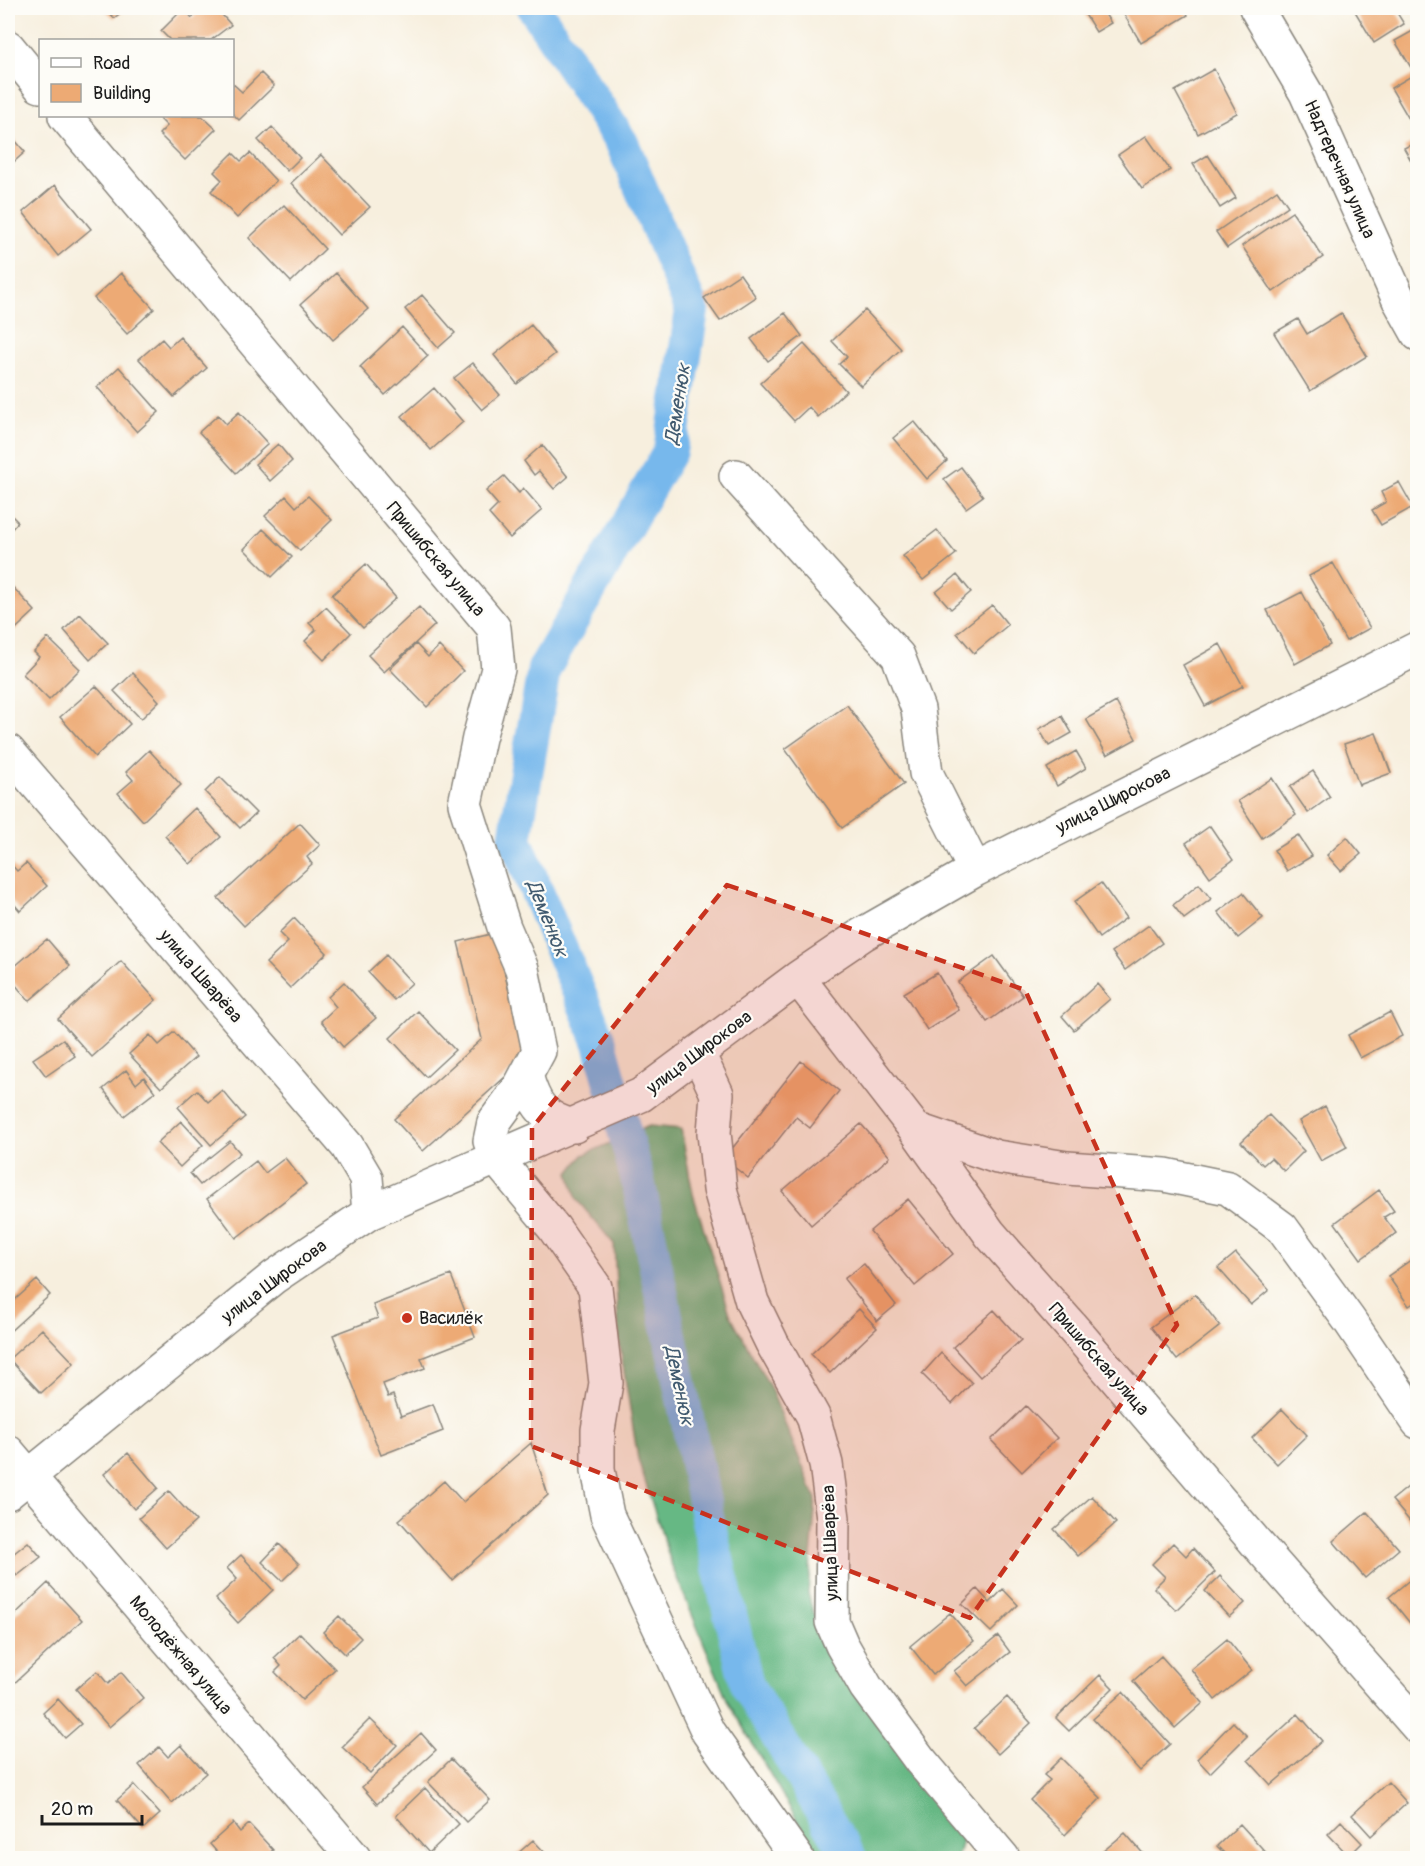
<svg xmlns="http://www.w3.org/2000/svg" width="1425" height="1866" font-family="Pangolin,sans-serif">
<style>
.forest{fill:#66b884;stroke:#416a50;stroke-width:1.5}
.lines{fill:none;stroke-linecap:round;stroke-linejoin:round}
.canal{stroke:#77b8ec;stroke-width:34}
.building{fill:#edaa74}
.minor-casing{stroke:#8a867d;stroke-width:36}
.minor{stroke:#fff;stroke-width:33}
.marked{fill:#c8321e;fill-opacity:0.2;stroke:#c8321e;stroke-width:4.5;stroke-dasharray:12 8;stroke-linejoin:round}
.poi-dot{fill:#c8321e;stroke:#fdfcf7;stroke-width:2}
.labels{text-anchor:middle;stroke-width:4.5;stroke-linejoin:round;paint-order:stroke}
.street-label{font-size:18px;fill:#1c1c1c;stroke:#fdfcf7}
.poi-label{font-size:18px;fill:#1c1c1c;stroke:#fdfcf7;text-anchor:start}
.water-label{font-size:20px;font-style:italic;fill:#405a6f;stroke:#fdfcf7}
</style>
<rect width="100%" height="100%" fill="#fdfcf7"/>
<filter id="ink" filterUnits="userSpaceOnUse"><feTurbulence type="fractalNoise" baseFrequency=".0167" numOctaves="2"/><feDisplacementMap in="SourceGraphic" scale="12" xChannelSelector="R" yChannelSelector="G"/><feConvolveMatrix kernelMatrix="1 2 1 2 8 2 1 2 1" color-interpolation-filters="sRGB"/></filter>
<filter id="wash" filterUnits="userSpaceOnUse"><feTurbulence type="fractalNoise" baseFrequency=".008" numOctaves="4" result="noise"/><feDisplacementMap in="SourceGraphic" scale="24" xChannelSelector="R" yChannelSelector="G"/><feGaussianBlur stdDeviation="1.35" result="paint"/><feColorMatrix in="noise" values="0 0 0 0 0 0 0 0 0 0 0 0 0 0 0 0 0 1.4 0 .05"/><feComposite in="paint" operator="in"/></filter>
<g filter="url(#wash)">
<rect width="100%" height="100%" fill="#f7efde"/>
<path class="forest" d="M649,1126L681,1129L693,1194L730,1314L770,1387L816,1499L808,1593L823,1649L963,1837L957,1858H819L728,1702L672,1566L638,1459L619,1340L614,1244L577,1200L569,1173L583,1155Z"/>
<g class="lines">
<path class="canal" d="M534,8L622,143L692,310L670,451L544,669L515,839L600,1043L639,1185L710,1530L747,1685L850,1858"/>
</g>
<g id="blocks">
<path class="building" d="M104,8H127L114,18Z
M184,8L192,18L202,8H216L231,25L211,40H170L161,31Z
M1081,8H1101L1111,23L1096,32Z
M1120,8H1184L1188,15L1141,43Z
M1353,8H1394L1404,24L1374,43Z
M1418,28V114L1409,119L1391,88L1415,74L1395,41Z
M1214,69L1237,113L1198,134L1175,91Z
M261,73L274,86L239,120L232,113V83L242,92Z
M157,116H202L216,129L185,160L159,134L167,126Z
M272,127L300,158L287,171L258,140Z
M8,132L25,152L8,167Z
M1146,136L1170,170L1142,189L1118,155Z
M1418,141V173L1404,148Z
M233,153L241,161L250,153L276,181L237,218L211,191L222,180L214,172Z
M321,155L370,207L339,235L291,183Z
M1208,155L1236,198L1220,208L1193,164Z
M55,185L91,229L58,256L23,212Z
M1277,190L1288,206L1227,248L1216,232Z
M284,205L325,249L291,282L249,238Z
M1292,212L1323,257L1273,292L1242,246Z
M121,273L154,309L127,334L94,298Z
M336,273L368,309L333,340L301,304Z
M740,274L756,297L720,321L704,298Z
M422,295L455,333L438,348L405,309Z
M865,310L901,349L861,386L839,364L847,357L832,341Z
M785,313L802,336L768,361L751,339Z
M1341,313L1367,356L1310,391L1274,333L1298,319L1307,334Z
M531,325L555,354L517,384L494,355Z
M402,327L428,356L385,395L360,367Z
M180,337L207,368L174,397L139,359L162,339L169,347Z
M804,344L846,391L818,417L809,407L794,421L760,383Z
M473,363L500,395L482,410L454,378Z
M119,367L159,412L137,432L97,387Z
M434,388L463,422L431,450L402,416Z
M239,412L268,444L236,473L199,432L218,415L226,424Z
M914,421L947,461L927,479L893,438Z
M278,444L292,461L270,481L255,464Z
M542,445L568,477L554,489L539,471L534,475L524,461Z
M961,467L983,496L966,508L944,479Z
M504,476L519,493L523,488L542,510L510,538L489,514L498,505L486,491Z
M1399,482L1413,507L1381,525L1372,510L1386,502L1381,492Z
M286,496L296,507L308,496L332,520L300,551L265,516Z
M8,512L18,522L8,533Z
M263,529L292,557L272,577L244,549Z
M937,530L956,554L923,580L903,556Z
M1333,563L1370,628L1346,641L1309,576Z
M366,564L396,598L363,628L332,595Z
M957,575L971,592L951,609L936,592Z
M8,582L35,611L8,636Z
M1302,592L1330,645L1295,664L1267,610Z
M992,605L1008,625L974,653L957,633Z
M326,607L351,633L324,660L305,641L316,630L309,623Z
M419,607L435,625L384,672L368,655Z
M80,614L108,643L90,660L64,630Z
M48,638L80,669L49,700L23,674L39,657L34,652Z
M416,644L428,657L439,646L463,671L427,707L390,669Z
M1220,644L1243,686L1205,706L1183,665Z
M133,673L159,701L141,719L114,691Z
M96,686L130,724L95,757L60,717Z
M1116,702L1136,739L1107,755L1086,719Z
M847,705L904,784L842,828L785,749Z
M1062,716L1072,733L1049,746L1039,729Z
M1376,733L1391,773L1359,785L1344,744Z
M149,750L181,785L143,821L118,793L133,780L126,772Z
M1076,751L1086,768L1057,786L1047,768Z
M1313,771L1330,797L1308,813L1290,787Z
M220,777L256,813L240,828L205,792Z
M1272,778L1296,815L1262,838L1238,801Z
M195,808L221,837L190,864L165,836Z
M300,823L320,845L307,857L312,864L244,926L218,898Z
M1210,826L1233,860L1210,877L1186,843Z
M1298,835L1312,856L1287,871L1274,850Z
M1347,837L1361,854L1341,871L1327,855Z
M8,861L17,871L26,863L47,886L20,911L8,897Z
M1101,883L1126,918L1099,938L1074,902Z
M1199,884L1211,899L1184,919L1173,905Z
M1243,893L1263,918L1238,938L1218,912Z
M294,918L327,953L290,988L266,963L288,942L279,933Z
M1149,925L1162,943L1125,970L1112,952Z
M495,933L525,1059L423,1151L394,1119L482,1039L458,942Z
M47,939L70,966L29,1001L8,976V972Z
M386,955L412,983L394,1000L368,972Z
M994,956L1023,996L987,1022L958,982Z
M121,961L156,1000L92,1057L58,1019Z
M937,973L959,1010L927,1030L904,993Z
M344,982L376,1018L343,1047L321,1021L336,1007L328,997Z
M1097,984L1110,999L1074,1030L1062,1016Z
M418,1011L455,1050L426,1077L390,1038Z
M1390,1012L1402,1036L1360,1058L1348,1035Z
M174,1032L196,1057L161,1088L129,1054L150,1035L159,1045Z
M63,1039L75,1056L46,1076L33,1059Z
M801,1061L839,1091L810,1128L796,1117L748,1178L724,1159Z
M126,1070L136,1084L144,1077L155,1092L124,1116L103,1089Z
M197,1090L208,1102L222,1090L245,1117L211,1145L178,1107Z
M1325,1106L1347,1147L1321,1161L1299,1121Z
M1269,1115L1304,1151L1284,1171L1271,1158L1263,1165L1241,1142Z
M181,1121L203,1145L180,1167L157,1143Z
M861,1124L890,1157L811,1225L782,1191Z
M230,1141L240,1153L200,1185L190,1173Z
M285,1158L306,1184L236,1238L207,1199L256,1161L265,1173Z
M1379,1190L1394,1211L1384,1217L1396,1233L1361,1259L1335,1223Z
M908,1199L953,1254L915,1286L870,1231Z
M1236,1253L1269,1290L1251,1305L1218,1268Z
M1418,1255V1300L1409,1306L1388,1276Z
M864,1264L896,1305L877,1321L844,1279Z
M451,1275L475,1337L421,1358L425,1368L383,1384L388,1397L393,1395L401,1416L433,1404L443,1431L381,1455L333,1335L378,1318L373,1305Z
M37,1280L50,1295L8,1333V1306Z
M1195,1294L1220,1326L1177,1360L1151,1327Z
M859,1309L877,1328L830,1373L811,1354Z
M994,1310L1021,1340L980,1377L953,1347Z
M42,1329L74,1363L41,1393L9,1359Z
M941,1353L972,1383L952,1404L922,1374Z
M1026,1406L1057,1438L1022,1472L991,1440Z
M1282,1409L1307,1435L1277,1464L1252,1438Z
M531,1443L548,1495L452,1580L399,1520L444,1481L463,1502Z
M128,1453L158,1488L134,1509L104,1474Z
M1413,1483L1418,1488V1531L1392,1500Z
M169,1491L196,1521L166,1548L139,1518Z
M1092,1496L1116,1523L1078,1556L1054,1529Z
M1367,1512L1399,1549L1365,1578L1333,1541Z
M28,1542L41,1557L17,1576L8,1564V1558Z
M1173,1543L1186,1556L1193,1548L1215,1572L1176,1610L1154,1588L1165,1577L1152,1564Z
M279,1544L299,1564L282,1581L262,1562Z
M241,1555L273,1590L238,1623L216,1599L237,1579L227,1568Z
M1418,1573V1633L1389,1597Z
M1220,1576L1245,1603L1229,1617L1205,1591Z
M48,1583L82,1620L8,1689V1621Z
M977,1589L990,1603L1003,1589L1018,1605L991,1632L962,1604Z
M950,1613L974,1641L933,1675L910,1646Z
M339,1616L361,1638L345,1654L323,1632Z
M300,1633L335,1669L302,1700L275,1672L281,1666L274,1658Z
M998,1636L1010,1652L967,1686L954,1671Z
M1227,1639L1252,1670L1215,1700L1191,1669Z
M1161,1656L1203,1703L1175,1728L1133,1681Z
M97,1671L108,1684L121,1672L143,1698L109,1727L76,1689Z
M1100,1675L1113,1688L1069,1731L1056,1718Z
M1123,1692L1170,1744L1140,1771L1093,1719Z
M1007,1697L1031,1723L998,1754L974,1728Z
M58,1699L81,1724L65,1738L43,1713Z
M1298,1714L1322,1741L1271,1785L1248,1760Z
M370,1719L397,1745L370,1773L342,1747Z
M1233,1722L1247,1736L1210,1773L1197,1759Z
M421,1733L436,1750L377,1804L362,1787Z
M181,1745L206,1773L172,1803L139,1765L159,1747L168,1757Z
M1061,1758L1101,1798L1065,1835L1030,1800L1050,1780L1044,1775Z
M451,1759L490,1800L466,1822L428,1782Z
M1388,1782L1407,1803L1371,1836L1352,1815Z
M134,1785L160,1814L143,1829L117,1800Z
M425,1788L459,1824L429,1853L396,1816Z
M1341,1821L1362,1843L1349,1856L1328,1834Z
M233,1823L240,1832L249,1824L273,1850L264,1858H222L210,1844Z
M1240,1824L1271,1858H1229L1217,1846Z
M1125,1833L1147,1858H1095Z
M533,1840L550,1858H517L515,1856Z"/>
</g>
</g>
<g filter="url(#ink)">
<use href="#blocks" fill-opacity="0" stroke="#8a867d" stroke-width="1.5"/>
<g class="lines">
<g class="minor-casing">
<path id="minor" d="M1256,8L1306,93L1399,300L1418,334
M8,47L40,86
M65,116L494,628L498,669L479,738L465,804L504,927L522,969L539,1051L519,1088L494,1122L490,1141L496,1158L554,1228L595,1287L606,1383L598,1430V1470L607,1515L708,1732L797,1858
M736,476L898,656L918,709L926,773L975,870
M8,751L347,1146L366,1178L369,1213
M798,978L915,1129L990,1234L1077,1333L1257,1544L1418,1727
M698,1053L717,1094L714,1133L720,1189L752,1302L772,1343L813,1416L826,1464L833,1518L832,1622L842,1645L866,1687L920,1760L1003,1858
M526,1075C534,1104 543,1119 574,1126
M915,1129L997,1157L1067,1168L1165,1175L1228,1188L1282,1228L1349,1320L1418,1422
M8,1452L354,1858
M8,1493L274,1277L369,1213L641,1095L798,978L863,934L975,870L1418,648"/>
</g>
<use href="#minor" class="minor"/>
</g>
</g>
<path class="marked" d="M727,885L1025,990L1177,1325L970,1618L531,1446L532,1128Z"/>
<circle class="poi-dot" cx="407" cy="1318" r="6"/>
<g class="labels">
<g class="street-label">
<text transform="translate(1340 169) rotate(66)" y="6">Надтеречная улица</text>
<text transform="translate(436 559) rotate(50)" y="6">Пришибская улица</text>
<text transform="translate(1113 800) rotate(-27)" y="6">улица Широкова</text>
<text transform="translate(201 976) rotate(49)" y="6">улица Шварёва</text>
<text transform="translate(699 1052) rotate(-37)" y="6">улица Широкова</text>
<text transform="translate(274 1281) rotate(-37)" y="6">улица Широкова</text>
<text transform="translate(1099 1359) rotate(49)" y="6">Пришибская улица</text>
<text transform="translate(830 1543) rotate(-92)" y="6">улица Шварёва</text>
<text transform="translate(181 1655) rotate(50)" y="6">Молодёжная улица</text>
</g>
<g class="poi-label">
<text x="419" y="1324">Василёк</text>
</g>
<g class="water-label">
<text transform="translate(677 404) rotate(-81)" y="7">Деменюк</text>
<text transform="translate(548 918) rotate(68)" y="7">Деменюк</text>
<text transform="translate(680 1385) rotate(78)" y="7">Деменюк</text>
</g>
</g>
<rect width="1425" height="1866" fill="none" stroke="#fdfcf7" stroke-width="30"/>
<rect x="39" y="39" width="195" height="78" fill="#fdfcf7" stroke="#a3a29f" stroke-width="1.5"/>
<rect x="51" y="58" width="30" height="9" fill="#ffffff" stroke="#a3a29f" stroke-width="1.5"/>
<text x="93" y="69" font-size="18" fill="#1c1c1c">Road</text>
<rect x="51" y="84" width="30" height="18" fill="#edaa74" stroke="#a3a29f" stroke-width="1.5"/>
<text x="93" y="99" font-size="18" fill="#1c1c1c">Building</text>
<path d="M42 1815v9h100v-9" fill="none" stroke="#1c1c1c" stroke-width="3"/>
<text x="51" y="1815" font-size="18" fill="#1c1c1c" stroke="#fdfcf7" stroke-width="4.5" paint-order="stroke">20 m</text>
</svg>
